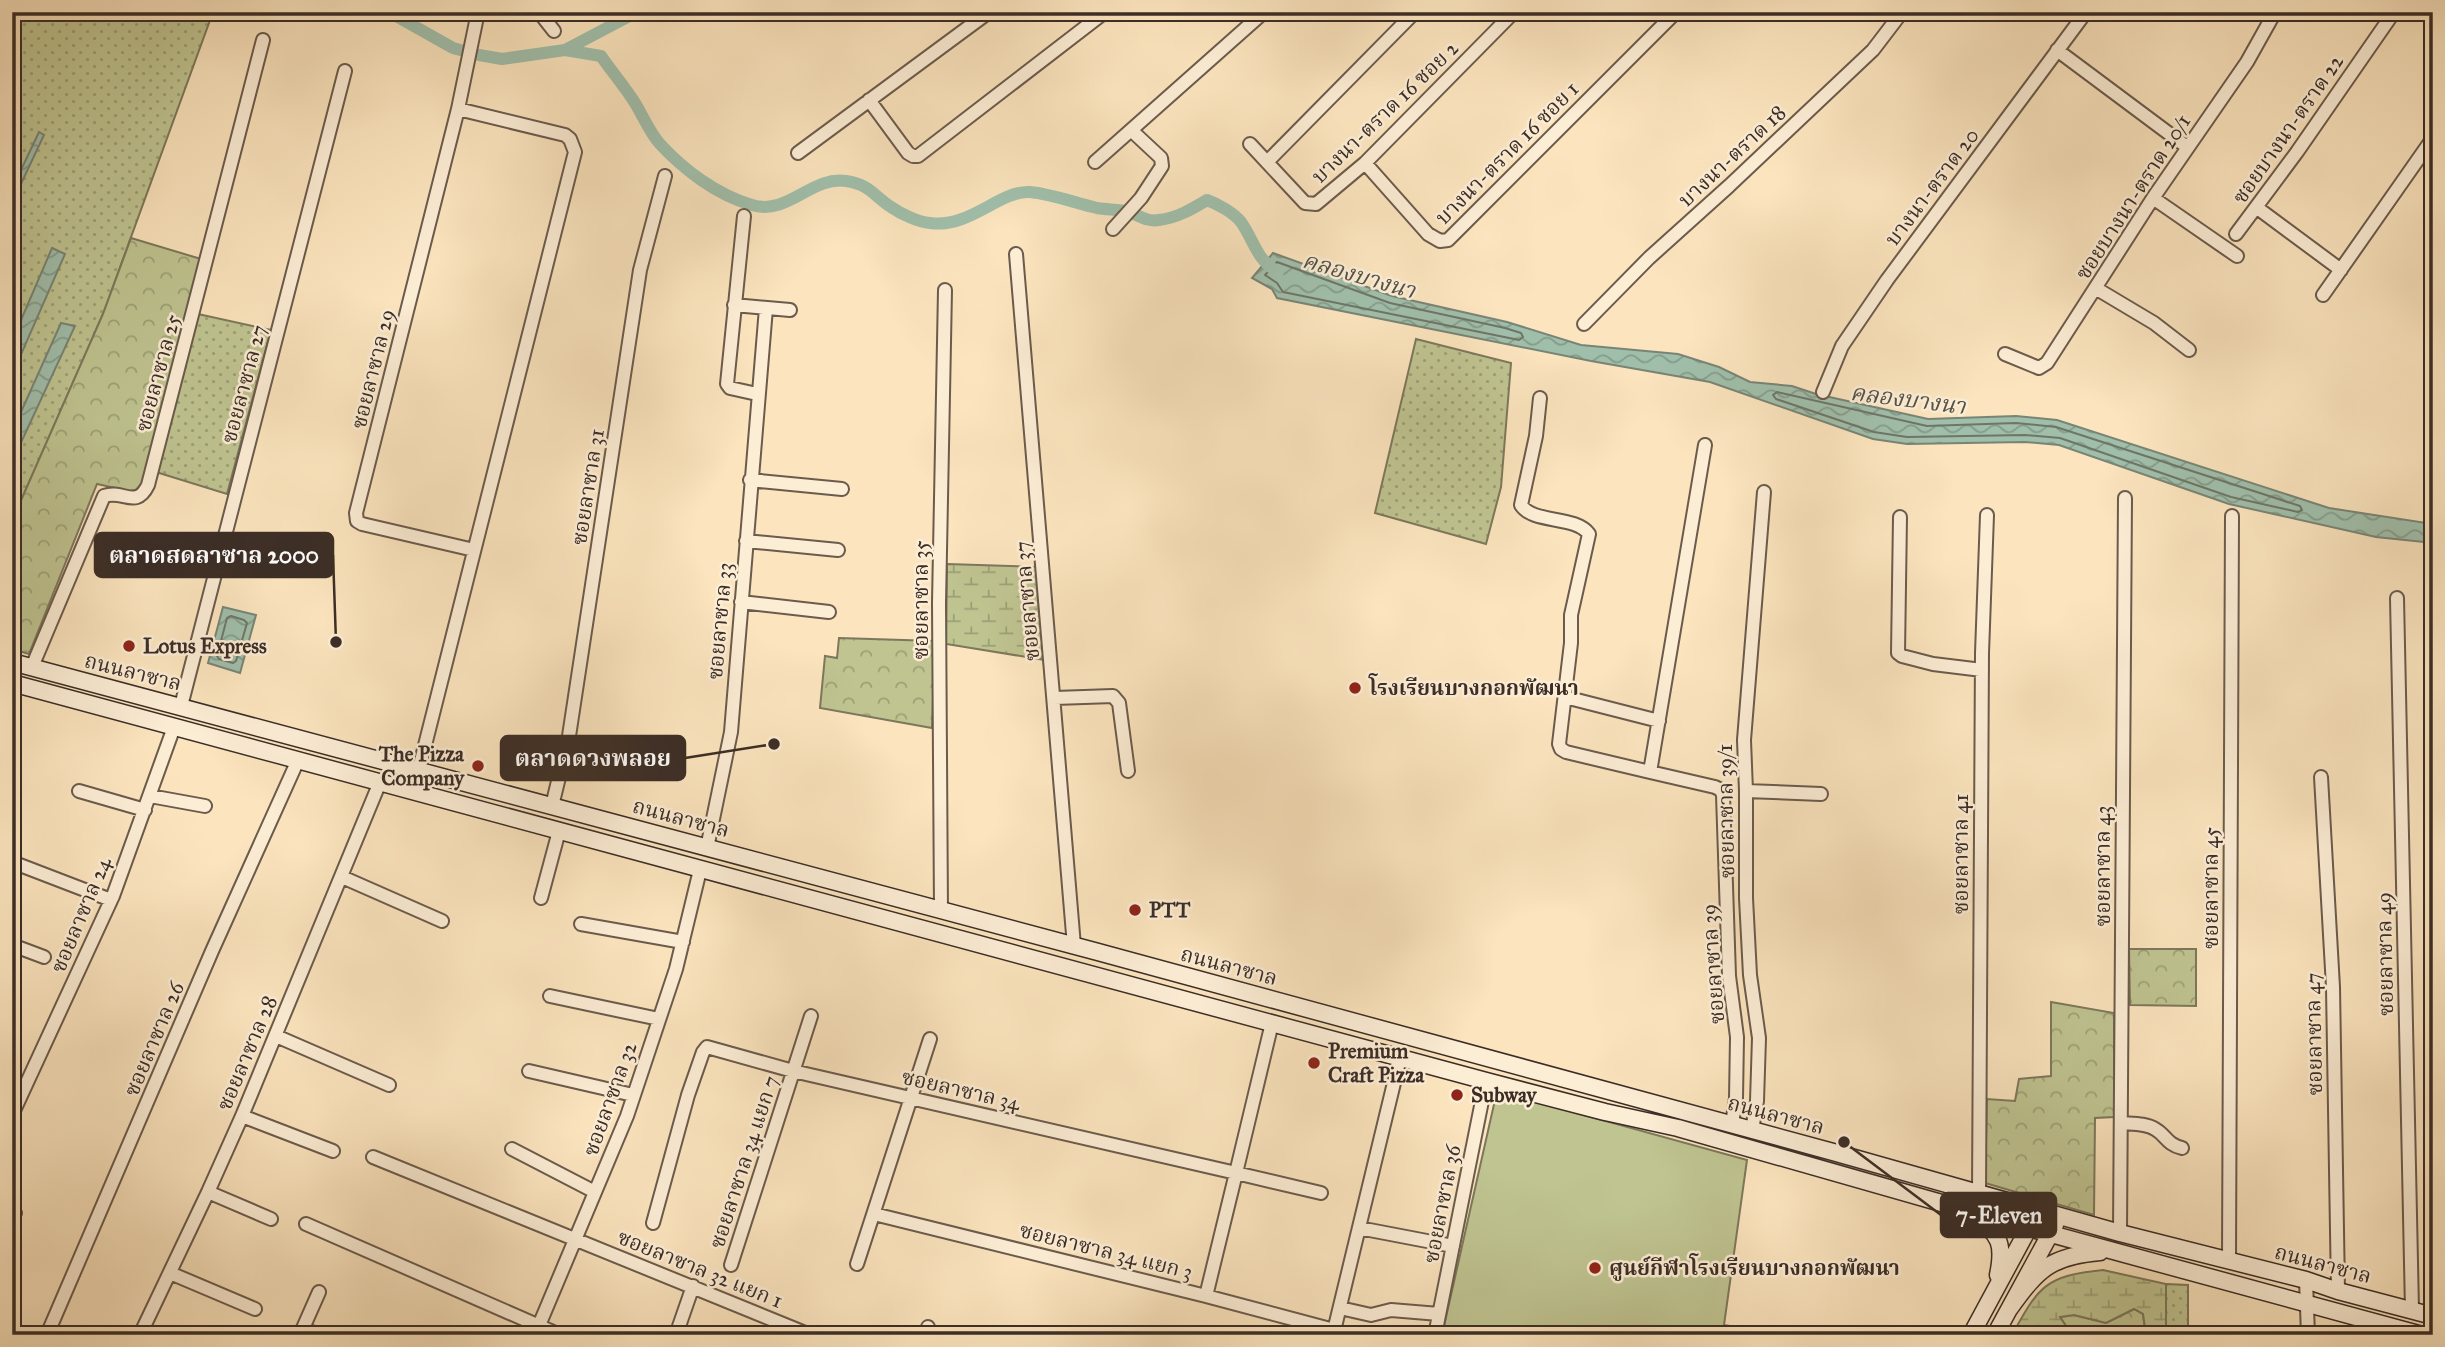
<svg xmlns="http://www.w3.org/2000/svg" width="2445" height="1347" font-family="'IM FELL Great Primer','Noto Serif Thai',serif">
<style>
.grass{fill:url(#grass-dots);stroke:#7d785c;stroke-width:2}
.forest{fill:url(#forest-crowns);stroke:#7d785c;stroke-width:2}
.wetland{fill:url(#wetland-marsh);stroke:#7d785c;stroke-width:2}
.pitch{fill:#bfc491;stroke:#7d785c;stroke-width:2}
.water{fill:url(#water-waves);stroke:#788576;stroke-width:2}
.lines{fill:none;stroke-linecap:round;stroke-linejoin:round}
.shore{stroke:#6e7668;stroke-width:2}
.canal{stroke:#a0bfab;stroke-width:12}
.street-casing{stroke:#6b5b4c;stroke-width:16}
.secondary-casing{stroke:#3b2d26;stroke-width:19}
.street{stroke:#fcedd5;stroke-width:12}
.secondary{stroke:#fcedd5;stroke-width:16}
.poi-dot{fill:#8f2418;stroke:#fcedd5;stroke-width:2.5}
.labels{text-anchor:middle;stroke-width:5;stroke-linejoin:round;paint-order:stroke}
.street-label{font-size:21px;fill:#3b2d26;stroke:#fcedd5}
.poi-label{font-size:21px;font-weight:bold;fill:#3b2d26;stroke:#fcedd5;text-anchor:start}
.water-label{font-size:23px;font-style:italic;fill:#545247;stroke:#fcedd5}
.leader{fill:none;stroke:#3b2d26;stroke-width:2.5}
.callout-dot{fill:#3b2d26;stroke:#fcedd5;stroke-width:2.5}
.callout{fill:#3b2d26;stroke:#3b2d26;stroke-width:2.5}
.callout-label{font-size:23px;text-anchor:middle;font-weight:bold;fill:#fff}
</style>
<defs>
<pattern id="grass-dots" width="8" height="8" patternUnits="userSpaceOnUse" patternTransform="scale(1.75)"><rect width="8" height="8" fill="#bfc491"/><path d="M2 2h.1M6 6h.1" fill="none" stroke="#9ca076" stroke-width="1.8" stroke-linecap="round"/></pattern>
<pattern id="forest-crowns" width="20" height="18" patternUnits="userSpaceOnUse" patternTransform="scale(1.75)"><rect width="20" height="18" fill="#bfc491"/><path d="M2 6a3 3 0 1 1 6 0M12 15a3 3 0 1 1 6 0" fill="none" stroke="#9ca076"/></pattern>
<pattern id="wetland-marsh" width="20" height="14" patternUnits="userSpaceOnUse" patternTransform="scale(1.75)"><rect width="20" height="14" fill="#bfc491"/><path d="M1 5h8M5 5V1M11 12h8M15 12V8" fill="none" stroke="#9ca076"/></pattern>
<pattern id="water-waves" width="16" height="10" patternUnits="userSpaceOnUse" patternTransform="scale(1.75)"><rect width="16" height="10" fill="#a0bfab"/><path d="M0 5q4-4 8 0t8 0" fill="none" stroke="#849c8b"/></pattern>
</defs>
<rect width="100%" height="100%" fill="#fbe4be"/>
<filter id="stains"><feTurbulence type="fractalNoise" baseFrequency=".00286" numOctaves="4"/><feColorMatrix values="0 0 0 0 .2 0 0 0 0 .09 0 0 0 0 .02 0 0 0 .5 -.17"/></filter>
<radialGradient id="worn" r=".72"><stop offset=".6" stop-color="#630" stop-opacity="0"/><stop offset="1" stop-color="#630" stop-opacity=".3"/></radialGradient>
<path class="grass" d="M24,12H86L110,17L115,12H213L103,314L12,521V46Z
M198,314L271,330L227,494L156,472Z
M1416,339L1511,363L1501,487L1486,544L1375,513Z
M2166,1284L2188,1285V1335H2166Z"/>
<path class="forest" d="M131,238L201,259L143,482L136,490L129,491L97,484L29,654L12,649V521L103,314Z
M839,638L935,641L932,728L820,708L825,656L837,658Z
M2129,949H2196V1006L2130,1005Z
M2051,1002L2114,1013V1117L2095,1118L2094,1215L1985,1183L1987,1099L2015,1101L2019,1079L2051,1076Z
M2134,1309L2143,1314L2146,1335H2079L2066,1326L2060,1317L2074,1315L2106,1323Z"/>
<path class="wetland" d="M947,564L1037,567L1045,660L946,644Z
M2103,1270L2166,1284V1335H2146L2143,1314L2134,1309L2106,1323L2074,1315L2060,1317L2066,1326L2079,1335H2012C2039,1286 2045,1276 2103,1270Z"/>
<path class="pitch" d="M1497,1091L1747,1160L1724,1325L1782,1335H1442Z"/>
<path class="water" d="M39,132L44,135L12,203V189Z
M52,248L65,254L12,375V341Z
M1273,253L1392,296L1507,322L1581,345L1678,354L1719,367L1750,382L1792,386L1816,394L1928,419L2016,416L2057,420L2329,508L2433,524V543L2376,537L2229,504L2059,445L2025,442L1907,444L1873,439L1710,382L1591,361L1277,298L1272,289L1252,278Z
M61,323L75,326L12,462V432Z
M223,607L256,615L240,673L208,663Z"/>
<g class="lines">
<path class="shore" d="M1277,262L1390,303L1505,328L1521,333L1523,337L1519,340L1283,292L1277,283L1265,275Z
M1777,392L1927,426L2016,423L2056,427L2300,506L2302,510L2298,512L2231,497L2060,438L2025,435L1907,437L1874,432L1776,399L1773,395Z
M231,616L244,620L247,623L236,661L233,663L219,659L217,656L227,618Z"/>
<path class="canal" d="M358,12H373
M389,12L453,48L479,55L502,59L565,50L601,56C612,72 625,87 635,103C643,116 650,133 660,144C684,170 717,195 752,205C788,216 811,176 846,181C869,184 874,196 891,207C901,214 918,222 930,223C969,229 1000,190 1030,192C1052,194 1075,203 1097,208C1107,210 1119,209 1129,212C1140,216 1147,222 1159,220C1177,218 1192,209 1207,200C1218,204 1234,213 1241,222C1255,242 1255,258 1278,272
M565,50L637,12"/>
<g class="street-casing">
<path id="street" d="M539,12L554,31
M2057,50L2187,147
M869,100L908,153L913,156H918L1105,12
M1250,144L1305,203L1316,204L1365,163L1514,12
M798,153L989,12
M1268,161L1415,12
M1095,162L1264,12
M1365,163L1428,234L1440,241L1448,240L1676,12
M2153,198L2237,256
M2256,207L2341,270
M744,216L727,384L730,388L757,394
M1113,229L1141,198L1162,166L1161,158L1131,130
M2236,234L2297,152L2394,12
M1016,254L1074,946
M2097,289L2154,323L2189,350
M2323,295L2433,138
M734,305L790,310
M1584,324L1649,258L1729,186L1873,50L1902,12
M2005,354L2039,368L2047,363L2153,198L2247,62L2275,12
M1823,392L1842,346L1887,280L2086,12
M1540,398L1536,436L1521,505C1533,524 1575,515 1589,534L1571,615V643L1559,744L1561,749L1566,752L1650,772
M1705,445L1650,772L1715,787L1721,790L1723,795L1729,976L1737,1037L1736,1098L1732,1124
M750,480L842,489
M1900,517L1898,653L1902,656L1933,664L1982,670
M746,541L838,550
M474,550L362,524L357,521L356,513L458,109L478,12
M2397,598L2412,1310
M741,602L829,612
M32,667L104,496C123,489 136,510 148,485L263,40
M1565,697L1659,721
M1055,698L1113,696L1119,703L1128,771
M181,706L345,71
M419,769L575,152L570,139L565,135L458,109
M2321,777L2333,987L2338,1291
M79,791L145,810
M1746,791L1821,794
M150,796L205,806
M552,806L569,736L640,270L665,176
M707,848L731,732L766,308
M12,862L111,900
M342,877L442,921
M541,898L559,831
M941,911L939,603L945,290
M581,924L683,942
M12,945L44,957
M550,996L659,1019
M276,1036L389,1085
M529,1071L633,1095
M12,1115L113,896L174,727
M242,1116L333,1151
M2121,1123C2131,1124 2146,1123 2155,1129C2166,1135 2166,1144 2182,1148
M1752,1130L1757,1101L1759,1038L1750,975L1746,898V791L1744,740L1764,492
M512,1149L595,1192
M373,1157L810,1335
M208,1192L271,1219
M1979,1193L1982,653L1987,515
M874,1214L1206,1296L1236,1173L1321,1193
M12,1218L15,1213
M653,1223L688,1095L703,1052L707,1047L793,1071L1236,1173L1272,1023
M306,1224L560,1335
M1359,1228L1453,1246
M2120,1233L2125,498
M2229,1260L2232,516
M857,1264L930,1039
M731,1265L811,1016
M170,1273L255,1309
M2306,1280L2308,1335
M1206,1296L1334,1330
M1340,1308L1371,1315L1391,1310L1439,1314
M303,1328L318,1335
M47,1335L212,951L298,760
M140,1335L208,1192L242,1116L380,782
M300,1335L319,1292
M535,1335L627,1116L676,969L700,870
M676,1335L693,1286
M926,1335L928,1327
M1333,1335L1400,1058
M1435,1335L1486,1081"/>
</g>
<g class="secondary-casing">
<path id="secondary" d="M12,662L1098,952L1833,1152L2120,1233L2306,1280L2338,1291L2433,1316
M12,683L1486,1081L1605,1112L1678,1128L2029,1228L2422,1335
M1975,1217C2001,1234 2004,1246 1998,1275
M2010,1308C2038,1269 2051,1256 2100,1252
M1971,1335L2033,1220
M1995,1335L2055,1225"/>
</g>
<use href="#street" class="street"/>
<use href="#secondary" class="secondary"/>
</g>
<g class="poi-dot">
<circle cx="129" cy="646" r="7"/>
<circle cx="1355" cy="688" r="7"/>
<circle cx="478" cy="766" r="7"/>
<circle cx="1135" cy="910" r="7"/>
<circle cx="1314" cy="1063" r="7"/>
<circle cx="1457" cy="1095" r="7"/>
<circle cx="1595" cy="1268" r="7"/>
</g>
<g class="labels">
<g class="street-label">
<text transform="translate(1385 112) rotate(-44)" y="7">บางนา-ตราด 16 ซอย 2</text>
<text transform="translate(2288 129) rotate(-55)" y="7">ซอยบางนา-ตราด 22</text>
<text transform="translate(1507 153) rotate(-45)" y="7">บางนา-ตราด 16 ซอย 1</text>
<text transform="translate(1732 156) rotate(-43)" y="7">บางนา-ตราด 18</text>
<text transform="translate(1932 187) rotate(-53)" y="7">บางนา-ตราด 20</text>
<text transform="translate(2133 197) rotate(-57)" y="7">ซอยบางนา-ตราด 20/1</text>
<text transform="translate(373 369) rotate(-76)" y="7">ซอยลาซาล 29</text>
<text transform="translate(158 373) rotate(-75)" y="7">ซอยลาซาล 25</text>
<text transform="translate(244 384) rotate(-75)" y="7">ซอยลาซาล 27</text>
<text transform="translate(588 487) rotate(-81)" y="7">ซอยลาซาล 31</text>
<text transform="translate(921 600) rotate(-90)" y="7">ซอยลาซาล 35</text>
<text transform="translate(1027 601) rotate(-95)" y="7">ซอยลาซาล 37</text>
<text transform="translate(720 621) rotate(-85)" y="7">ซอยลาซาล 33</text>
<text transform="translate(133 672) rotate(14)" y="7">ถนนลาซาล</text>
<text transform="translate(1726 811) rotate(-91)" y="7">ซอยลาซาล 39/1</text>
<text transform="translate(681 818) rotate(15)" y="7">ถนนลาซาล</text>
<text transform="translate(1961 854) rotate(-90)" y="7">ซอยลาซาล 41</text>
<text transform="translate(2103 866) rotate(-90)" y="7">ซอยลาซาล 43</text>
<text transform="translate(2211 888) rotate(-90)" y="7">ซอยลาซาล 45</text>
<text transform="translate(81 915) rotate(-67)" y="7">ซอยลาซาล 24</text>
<text transform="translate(2385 954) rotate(-91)" y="7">ซอยลาซาล 49</text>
<text transform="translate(1713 964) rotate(-94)" y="7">ซอยลาซาล 39</text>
<text transform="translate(1229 966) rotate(15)" y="7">ถนนลาซาล</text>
<text transform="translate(2314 1034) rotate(-91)" y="7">ซอยลาซาล 47</text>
<text transform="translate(154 1039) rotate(-67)" y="7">ซอยลาซาล 26</text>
<text transform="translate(247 1053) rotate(-67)" y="7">ซอยลาซาล 28</text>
<text transform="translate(961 1090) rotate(13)" y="7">ซอยลาซาล 34</text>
<text transform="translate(610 1099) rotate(-70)" y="7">ซอยลาซาล 32</text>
<text transform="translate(1776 1115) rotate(15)" y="7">ถนนลาซาล</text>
<text transform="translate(744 1162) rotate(-72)" y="7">ซอยลาซาล 34 แยก 7</text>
<text transform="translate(1442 1204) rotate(-79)" y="7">ซอยลาซาล 36</text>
<text transform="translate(1106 1251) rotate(14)" y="7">ซอยลาซาล 34 แยก 3</text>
<text transform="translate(2323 1264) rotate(15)" y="7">ถนนลาซาล</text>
<text transform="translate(700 1269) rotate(22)" y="7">ซอยลาซาล 32 แยก 1</text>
</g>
<g class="poi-label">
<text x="143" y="653">Lotus Express</text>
<text x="1369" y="695">โรงเรียนบางกอกพัฒนา</text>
<text x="464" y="761" text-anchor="end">The Pizza<tspan x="464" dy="24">Company</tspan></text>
<text x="1149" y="917">PTT</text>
<text x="1328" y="1058">Premium<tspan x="1328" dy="24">Craft Pizza</tspan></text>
<text x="1471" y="1102">Subway</text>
<text x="1609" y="1275">ศูนย์กีฬาโรงเรียนบางกอกพัฒนา</text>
</g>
<g class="water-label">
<text transform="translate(1359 275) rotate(16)" y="8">คลองบางนา</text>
<text transform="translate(1908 399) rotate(7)" y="8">คลองบางนา</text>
</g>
</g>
<path class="leader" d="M336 642L333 555M774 744L685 758M1844 1142L1941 1215"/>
<g class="callout-dot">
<circle cx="336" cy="642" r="7"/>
<circle cx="774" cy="744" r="7"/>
<circle cx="1844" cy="1142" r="7"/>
</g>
<g class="callout">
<rect x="95" y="533" width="238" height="44" rx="7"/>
<rect x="501" y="736" width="184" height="44" rx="7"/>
<rect x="1941" y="1193" width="115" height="44" rx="7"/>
</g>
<g class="callout-label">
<text x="214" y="563">ตลาดสดลาซาล 2000</text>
<text x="593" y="766">ตลาดดวงพลอย</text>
<text x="1999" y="1223">7-Eleven</text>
</g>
<rect width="2445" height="1347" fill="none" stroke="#fbe4be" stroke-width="42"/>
<rect x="14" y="14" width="2417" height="1319" fill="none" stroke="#3b2d26" stroke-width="3.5"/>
<rect x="21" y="21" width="2403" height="1305" fill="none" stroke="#3b2d26" stroke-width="2"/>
<rect width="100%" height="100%" filter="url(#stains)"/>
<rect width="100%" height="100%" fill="url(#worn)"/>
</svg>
